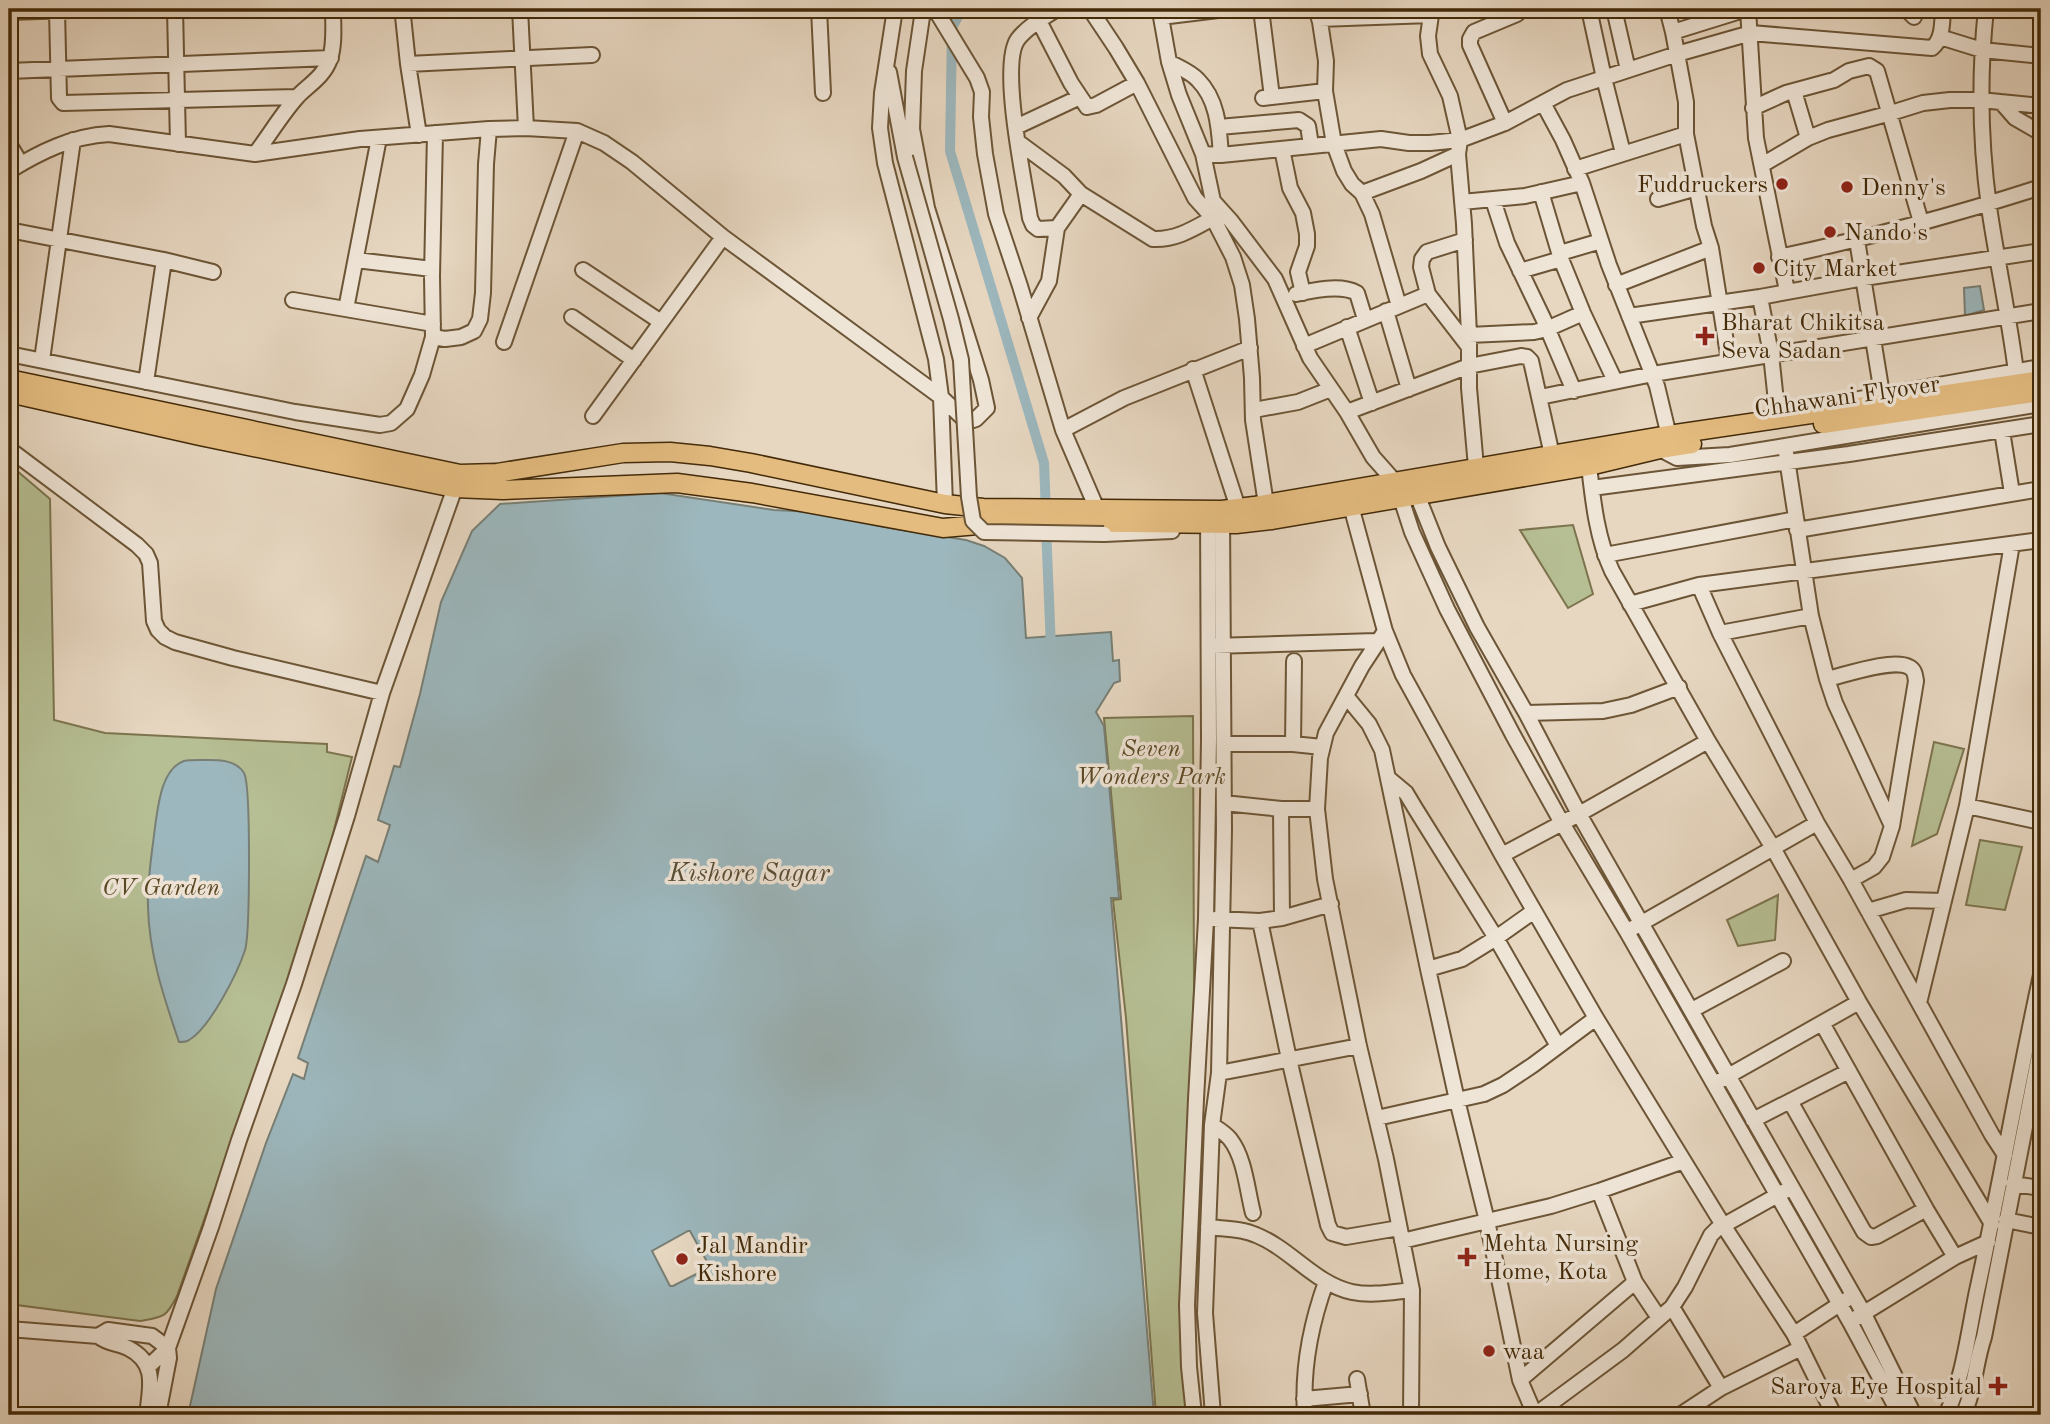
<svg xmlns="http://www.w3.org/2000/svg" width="2050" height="1424" font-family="'Old Standard TT',serif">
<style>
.green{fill:#b6be93;stroke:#7c744e;stroke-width:2}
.water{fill:#9cb7bd;stroke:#787f75;stroke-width:2;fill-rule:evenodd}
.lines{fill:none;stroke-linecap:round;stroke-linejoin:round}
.canal{stroke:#9cb7bd;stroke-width:10}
.minor-casing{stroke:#6c5536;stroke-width:18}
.major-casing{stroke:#432a08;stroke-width:21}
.minor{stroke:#efe5d7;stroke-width:14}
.major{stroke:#e4bc80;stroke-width:18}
.minor-bridge-casing{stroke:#6c5536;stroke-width:18;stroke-linecap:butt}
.minor-bridge{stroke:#efe5d7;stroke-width:14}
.poi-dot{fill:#8f2418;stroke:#efe5d7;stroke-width:2.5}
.labels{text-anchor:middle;stroke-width:7;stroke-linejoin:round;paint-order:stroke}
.poi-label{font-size:24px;fill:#432a08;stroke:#efe5d7;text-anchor:start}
.street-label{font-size:24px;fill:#432a08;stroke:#efe5d7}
.park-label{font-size:24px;font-style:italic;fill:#5a4824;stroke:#efe5d7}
.water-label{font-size:26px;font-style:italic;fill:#594d35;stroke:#efe5d7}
</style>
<rect width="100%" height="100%" fill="#e7d7c1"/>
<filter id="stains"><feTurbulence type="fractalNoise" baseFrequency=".00286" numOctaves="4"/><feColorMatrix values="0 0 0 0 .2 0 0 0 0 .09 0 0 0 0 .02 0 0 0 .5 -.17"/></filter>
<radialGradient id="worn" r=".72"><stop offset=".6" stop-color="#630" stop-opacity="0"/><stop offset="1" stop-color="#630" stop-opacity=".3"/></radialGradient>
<path class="green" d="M9,464L50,499L54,720L105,733L327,744V752L352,757L314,911L177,1296C166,1318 163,1317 140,1321L9,1304Z
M1573,525L1593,594L1568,608L1520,530Z
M1193,716L1194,990L1186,1235L1190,1415H1156L1126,1018L1113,900L1121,899L1104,718Z
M1934,742L1964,749L1937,834L1912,846Z
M1980,840L2022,847L2005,910L1966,905Z
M1778,895L1775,940L1738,946L1727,920Z"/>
<path class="water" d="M1980,286L1984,310L1965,316L1964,288Z
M660,493L774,510L813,512L884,527L966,540L984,546L1005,558L1022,578L1026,638L1111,632L1113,661L1119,660L1120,681L1114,683L1096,712L1104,726L1119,898H1111L1154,1415H188L216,1289L266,1143L293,1074L304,1079L308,1063L298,1058L366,856L378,862L390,825L378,820L394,766L400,767L420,694L441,602L472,531L500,504ZM688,1231H690L710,1267L673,1286H670L652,1251Z
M200,760C214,760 235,758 244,773C251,785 250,933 245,950C238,972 210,1028 189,1040C187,1042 182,1042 179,1042C164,998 149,954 148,907C147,881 152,853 155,827C158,807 161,769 184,761C188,760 195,760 200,760Z"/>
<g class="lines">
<path class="canal" d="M962,9L952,28L950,151L1044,463L1046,512
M1046,527L1051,648"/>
<g class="minor-casing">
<path id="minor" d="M175,9L178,144
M405,9L403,16L408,64L419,135
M520,9L526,128
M819,9L823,93
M895,9L882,93L880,128L885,163L936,359L941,397L945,504
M935,9L977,78L982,92L981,117L985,154L996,214L1020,286L1063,430L1097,509
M1090,9L1116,48L1137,83L1195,198L1213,218L1233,257L1242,285L1247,319L1252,378L1253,420L1266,504
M1158,9L1161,17L1169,62L1179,95L1203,154L1213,201L1231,221L1275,279L1310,358L1347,412L1373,457L1396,483L1412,532L1447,609L1513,735L1562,823L1627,932L1850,1322L1900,1415
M1261,9L1272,97
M1318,9L1326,61L1325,91L1334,144L1344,171L1352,184L1362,193L1372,214L1399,306
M1430,9L1431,15L1428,36L1430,54L1450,96L1460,140L1458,154L1464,224L1469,335V388L1476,467
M1589,9L1604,78L1623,153
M1614,9L1628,70
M1667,9L1673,32L1682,80L1686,102V134L1704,226L1711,248L1729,361
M1748,9L1756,138L1787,291
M1906,9L1914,17
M1986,9C1979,75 1980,141 1989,207C1997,262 2009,316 2016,372
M57,10L59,98L63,103L297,97
M9,12L102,9
M1161,17L1226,9
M1319,19L1431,15
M1039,21L1071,83L1087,107L1096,105L1137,83
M1673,32L1747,9
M1940,37L1982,50L2041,56
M1169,62C1178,67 1191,72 1198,80C1218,100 1219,129 1221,155
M408,64L592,55
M9,71L331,58
M889,72L905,157
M1794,91L1808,138
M1263,98L1325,91
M2001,102L2015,118L2041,133
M1543,103L1563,140L1582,183L1609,265L1657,386L1669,436
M1753,108L1786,93L1834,80L1849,71L1869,66L1877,71L1921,222
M1505,123L1470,45V39L1474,32L1517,14
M1016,127L1080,97
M1219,127L1299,120L1308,126L1311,145
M1018,142L1064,176L1081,194L1153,239C1176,240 1193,229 1213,218
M9,144L21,164
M1282,149L1290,188L1303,213L1307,234V246L1298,272L1303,293
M255,154C269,136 283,112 298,96C310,84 324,76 330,59C335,43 333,25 333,9
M1203,154L1221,155L1381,139L1409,143H1430L1460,140L1505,123L1567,90L1677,54L1751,33L1932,48C1943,39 1942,23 1943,9
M1762,165L1808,138L1828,130L1891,113L1923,103L1950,100H1980L2041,106
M1575,169L1686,134
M9,171C40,152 72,136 109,134L255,154L360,139L489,129L526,128L577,131L604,143L632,162L723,237L941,397L967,422L976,419L987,408L981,380L927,208L912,129L914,71L922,17L921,9
M1541,192L1561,259L1583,313L1615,381
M1362,193L1421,171L1458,154
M1658,199L1697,188
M1493,200L1507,243L1543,318L1574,391
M1462,202L1525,196L1582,183
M1057,228L1038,229L1033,225L1030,218C1025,184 999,64 1018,39C1027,27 1044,17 1057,9
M9,230L164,260L213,272
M1465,240L1427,252L1422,259L1421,267L1428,294L1469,347
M1857,240L1882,394
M1560,253L1601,241
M1779,257C1868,238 1955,215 2041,187
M356,260L432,269
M583,270L661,322
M1520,271L1561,259
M1616,285L1711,248
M1296,294C1313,290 1341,284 1357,293L1365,319
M1760,297L1771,354L1777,411
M293,300L433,324
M346,309L379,138
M1386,311L1409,389
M1629,316L1760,297L1864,278L2041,251
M572,317L634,360
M1029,318L1049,281L1057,228L1081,194
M1347,327L1372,403
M1469,335L1534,332L1547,329L1583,313
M433,337L445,339L461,337L474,331L480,319L483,293L486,164L489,129
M504,342L577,131
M1304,346L1428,294
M9,354L295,412L380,425L391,423L407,409L422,375L433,337L432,276L435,133
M42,360L73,140
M1193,369L1238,508
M146,382L164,260
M1540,397L1653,374L2041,311
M1859,399L2041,367
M1254,410L1298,402L1331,389
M1347,412L1469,366L1521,356L1527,357L1531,361L1552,455
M593,416L723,237
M1063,430L1124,398L1250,348
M2002,431L2012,493
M1785,446L1811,616L1827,679L1835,703L1892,826
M9,449L137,545L146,554L150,563L154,621L158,630L165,637L175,642L233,658L382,693
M1660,449L1677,458L1730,455L2041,404
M1589,466C1593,501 1597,539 1612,571L1708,741L1773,848L1859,1002L1992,1224
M1414,487L1438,547L1477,627L1526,713L1579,814L1863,1312L1914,1415
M1592,488L1849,454L2041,424
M1351,506L1385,631L1403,675L1502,855L1596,1018L1723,1225L1794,1334L1834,1415
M1797,530L2041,489
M1104,534L1172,531
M1605,555L1796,519
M1699,585L1720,633L1817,823L1851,880L1992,1135L2005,1155
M1630,604L1699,585L2041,540
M1385,631L1362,666L1326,733L1320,758L1317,809L1325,879L1359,1046L1386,1159L1412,1290L1411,1415
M1720,633L1811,616
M1213,646L1376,641
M1827,679C1845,675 1893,658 1909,667C1915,670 1915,675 1916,681L1892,826L1882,857L1874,867L1851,880
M1346,696L1369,724L1382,750L1428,969L1457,1100L1487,1221L1520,1380L1535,1415
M1526,713L1603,711L1631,705L1679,687
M1224,744H1293L1322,747
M1293,744L1294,661
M1388,778L1406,793L1415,808L1496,938L1558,1046
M1224,803L1281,809H1317
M1967,806L2041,822
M1281,809L1282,918
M1502,855L1579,814L1708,741
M1868,911L1906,900L1944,901
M1215,919L1260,921L1282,918L1331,904
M1260,921L1289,1059L1328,1225L1332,1233L1346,1237L1399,1228
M1633,928L1817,823
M1428,969L1462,959L1496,938L1534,911
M1919,1003L1967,806L2012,544
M1692,1010L1783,961
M1822,1023L1926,1209L1955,1257
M1219,1073L1359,1046
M1721,1080L1859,1002
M1790,1101L1864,1232L1871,1237L1877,1236L1926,1209
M1377,1118L1484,1094L1503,1085L1533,1065L1596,1018
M1753,1120L1849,1071
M1212,1125C1218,1129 1225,1133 1230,1139C1245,1158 1247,1190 1253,1213
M2013,1184L2041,1188
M1599,1191L1635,1282L1659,1318
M2006,1220L2041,1227
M1208,1227C1223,1229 1241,1228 1256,1235C1291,1249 1315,1284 1352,1292C1372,1296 1392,1292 1412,1290
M1402,1241L1551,1206L1599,1191L1684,1161
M1672,1307L1721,1388
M1856,1318L1955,1257L1988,1242
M9,1329L98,1336C110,1345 116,1342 128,1348C158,1363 150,1388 147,1415
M1794,1334L1846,1300
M98,1336L108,1330L152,1336L168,1348L169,1358L158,1415
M148,1367L168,1348L211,1227L239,1140L294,984L347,816L382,693L458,479
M1357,1379L1363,1415
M1520,1380L1635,1282
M1304,1399L1360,1394
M1194,1415L1189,1367L1187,1305L1196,1099L1206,919L1209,740L1208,514
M1213,1415L1205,1313L1212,1125L1219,1073L1224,830L1222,515
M1305,1415C1302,1368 1310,1326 1326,1282
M1535,1415L1623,1350L1672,1307L1685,1287L1711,1235L1717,1229L1785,1191
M1680,1415L1721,1388L1801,1348
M1946,1415C1963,1380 1969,1329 1977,1291C2000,1186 2018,1080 2041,975
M1963,1415C1975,1391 1975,1363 1984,1337L2041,1045"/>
</g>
<g class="major-casing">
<path id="major" d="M9,379L460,474L497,473L623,453L670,452L710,456L751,463L945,504L983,508L1222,510L1254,506L1662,436L2041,380
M9,393L200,436L454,488L503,490L677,483L752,493L943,528L1013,522L1236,524L1272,520L1589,466L1660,449L1692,444
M1823,424L2041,392"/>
</g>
<use href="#minor" class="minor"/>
<use href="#major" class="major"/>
<g class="minor-bridge-casing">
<path id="minor-bridge" d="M905,157L951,319L961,360L969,497L973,521L984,532L1104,534"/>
</g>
<use href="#minor-bridge" class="minor-bridge"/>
</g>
<g class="poi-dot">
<circle cx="1782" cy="184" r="7"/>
<circle cx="1847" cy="187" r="7"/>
<circle cx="1830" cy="232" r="7"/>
<circle cx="1759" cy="268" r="7"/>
<path d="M1701.5 325.5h7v7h7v7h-7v7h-7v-7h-7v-7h7z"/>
<path d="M1463.5 1246.5h7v7h7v7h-7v7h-7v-7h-7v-7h7z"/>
<circle cx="682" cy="1259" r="7"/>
<circle cx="1489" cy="1351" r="7"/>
<path d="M1994.5 1375.5h7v7h7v7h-7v7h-7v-7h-7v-7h7z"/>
</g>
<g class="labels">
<g class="poi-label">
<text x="1768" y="192" text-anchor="end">Fuddruckers</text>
<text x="1861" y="195">Denny's</text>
<text x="1844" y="240">Nando's</text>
<text x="1773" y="276">City Market</text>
<text x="1721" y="330">Bharat Chikitsa<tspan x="1721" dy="28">Seva Sadan</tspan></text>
<text x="1483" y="1251">Mehta Nursing<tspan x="1483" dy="28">Home, Kota</tspan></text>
<text x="696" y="1253">Jal Mandir<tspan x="696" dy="28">Kishore</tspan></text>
<text x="1503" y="1359">waa</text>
<text x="1982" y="1394" text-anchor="end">Saroya Eye Hospital</text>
</g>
<g class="street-label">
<text transform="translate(1847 396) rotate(-8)" y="8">Chhawani Flyover</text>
</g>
<g class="park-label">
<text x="1151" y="756">Seven<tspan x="1151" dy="28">Wonders Park</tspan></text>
<text x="161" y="895">CV Garden</text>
</g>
<g class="water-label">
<text x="749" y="881">Kishore Sagar</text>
</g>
</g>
<rect width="2050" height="1424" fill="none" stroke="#e7d7c1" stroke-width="35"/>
<rect x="10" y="10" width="2029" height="1403" fill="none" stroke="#432a08" stroke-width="3.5"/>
<rect x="18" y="18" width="2015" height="1389" fill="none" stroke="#432a08" stroke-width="2"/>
<rect width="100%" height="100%" filter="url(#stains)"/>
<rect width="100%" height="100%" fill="url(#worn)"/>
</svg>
